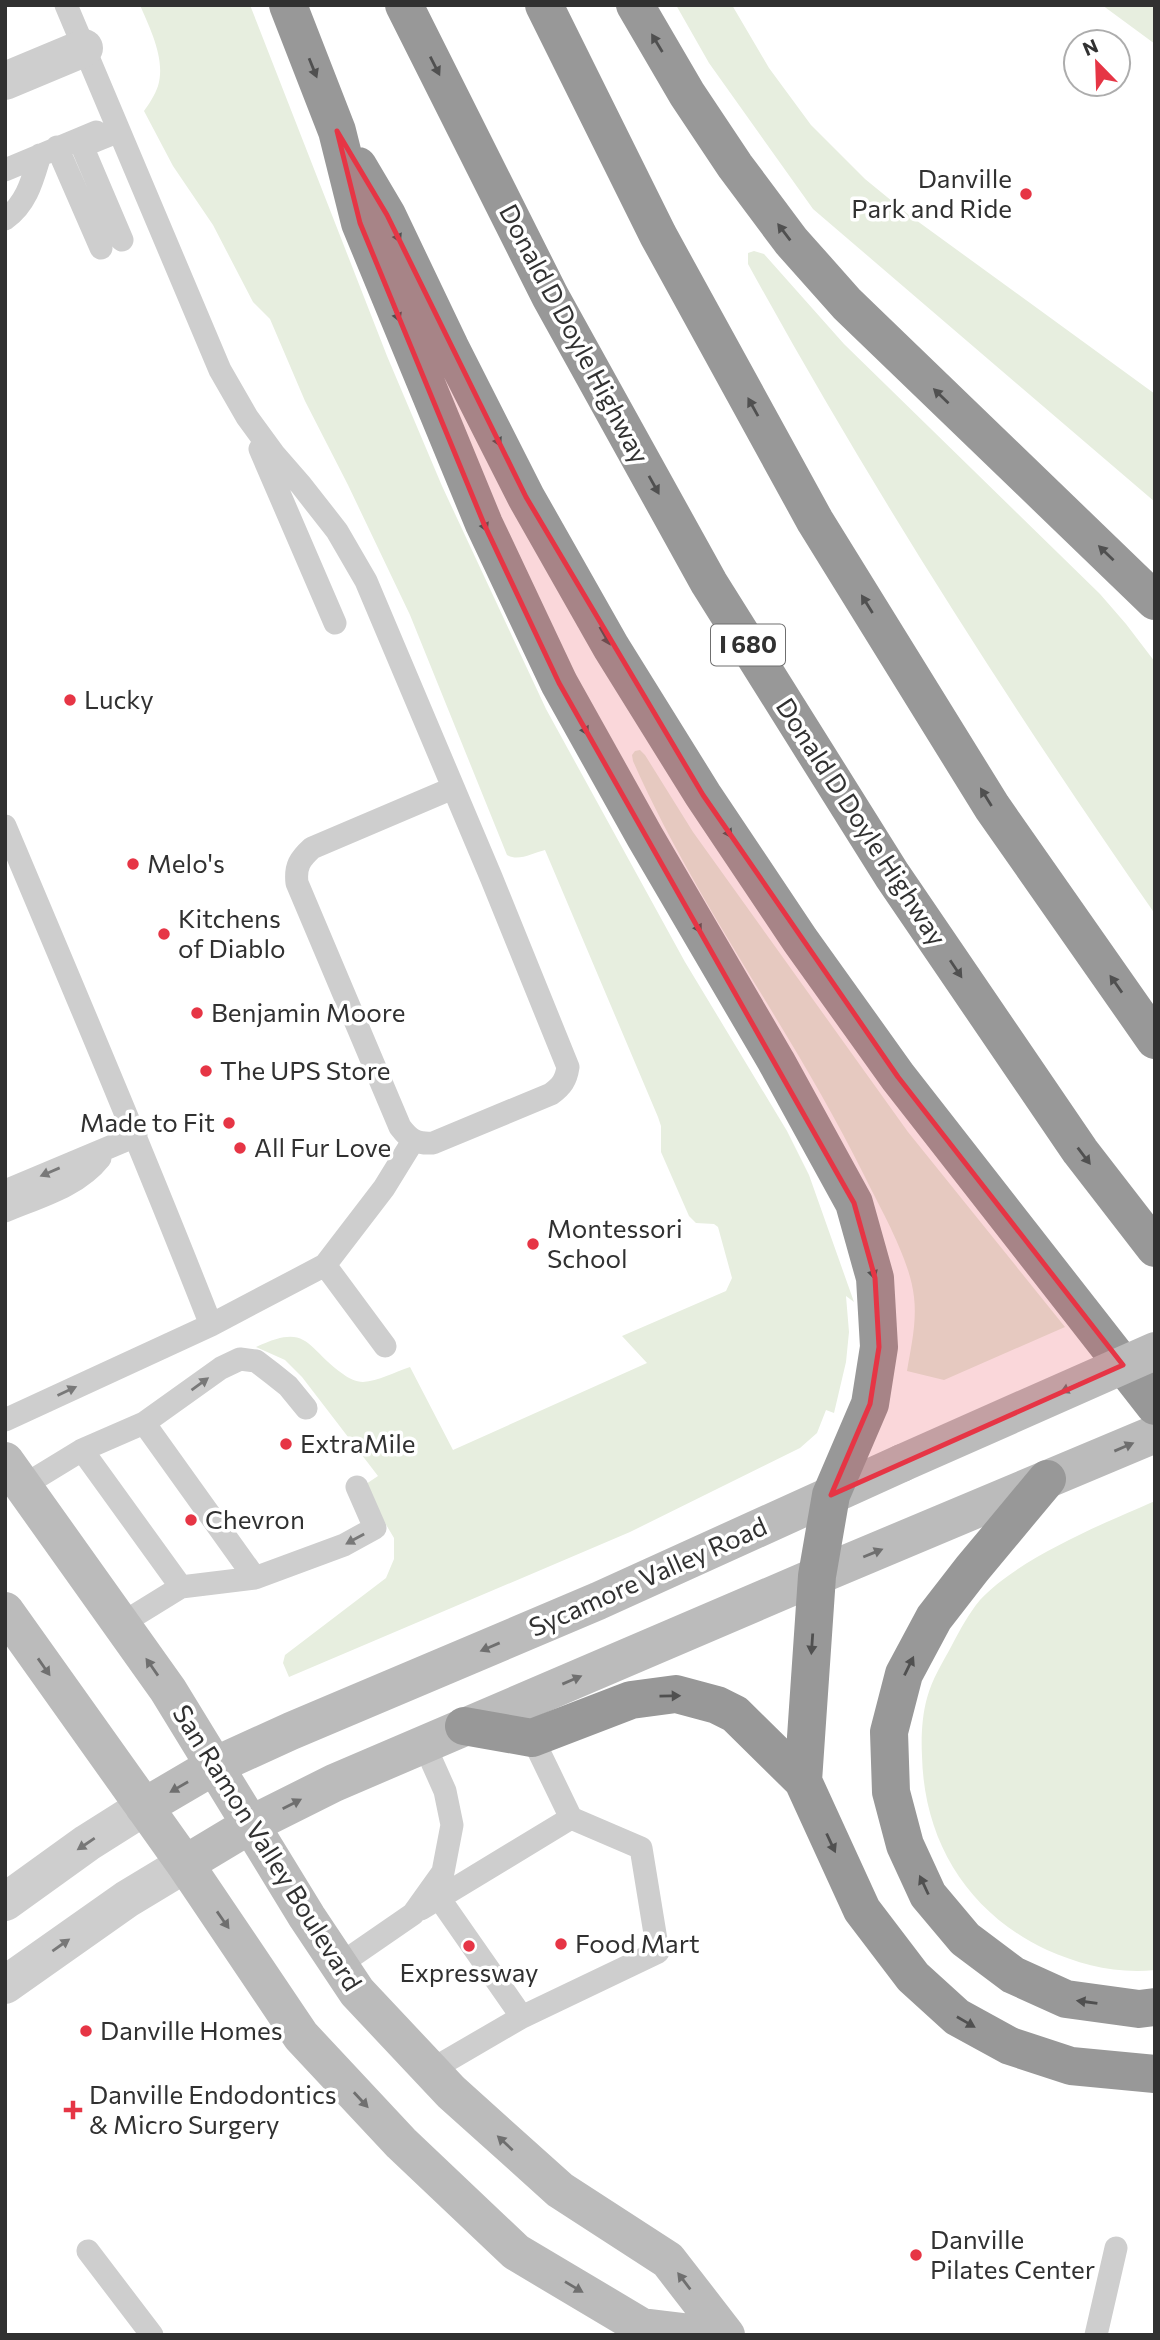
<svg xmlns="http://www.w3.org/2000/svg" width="1160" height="2340" font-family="Commissioner,sans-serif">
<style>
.green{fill:#e7eedf}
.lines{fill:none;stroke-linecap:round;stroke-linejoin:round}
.lane{stroke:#cecece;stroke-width:23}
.street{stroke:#cecece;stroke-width:38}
.secondary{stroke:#bbb;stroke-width:38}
.highway{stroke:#989898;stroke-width:38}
.secondary-bridge{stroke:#bbb;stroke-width:38}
.oneway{fill:#505050}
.oneway2{fill:#787878}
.oneway3{fill:#6f6f6f}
.marked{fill:#e63545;fill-opacity:0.2;stroke:#e63545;stroke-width:5;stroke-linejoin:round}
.poi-dot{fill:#e63545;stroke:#fff;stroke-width:2.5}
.labels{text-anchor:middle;stroke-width:7;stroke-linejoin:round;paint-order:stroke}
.shield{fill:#fff;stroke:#6f6f6f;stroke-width:2}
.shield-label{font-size:24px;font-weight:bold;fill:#313131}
.poi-label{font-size:26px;fill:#313131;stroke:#fff;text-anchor:start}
.street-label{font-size:26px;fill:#313131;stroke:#fff}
</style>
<rect width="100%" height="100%" fill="#fff"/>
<path class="green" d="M140,5H250L387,356L442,486L546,709L685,962L787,1131L809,1175L854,1302L846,1296L849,1332L846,1362L834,1413L826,1410L817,1433L800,1448L630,1532L289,1677L283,1663L285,1655L386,1578L394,1559V1538L363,1486L378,1476L302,1377L285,1360L256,1347C309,1322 305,1347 343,1374C348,1378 356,1382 363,1382C378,1381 395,1372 410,1367L453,1450L647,1363L622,1336L726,1291L732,1278L718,1227L714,1224L696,1223L689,1216L661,1152V1126L658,1117L545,850C533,853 518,862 507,855L410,615L348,485L305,401L270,319L253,302L213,225L173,166L144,111C149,104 155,95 158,86C166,59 150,29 140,5Z
M676,5H732L769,68L811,125L865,179L909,215L1155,394V502L813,209L709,63Z
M1102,5H1155V44Z
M754,251L764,254L844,344L1100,594L1126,624L1155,662V914C1009,704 871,488 748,264V253Z
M640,750L645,755L693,832L908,1132L1065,1327L944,1380L907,1371C911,1347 917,1322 914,1297C910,1259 881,1210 864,1175C794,1033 697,906 633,761L632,755L635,751Z
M1155,1501V1970C1117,1974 1081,1965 1047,1950C968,1913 924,1842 922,1756C921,1737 922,1716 927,1698C932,1679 943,1662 952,1645C960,1630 969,1613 980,1600C1019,1558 1102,1524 1155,1501Z"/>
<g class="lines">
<path class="lane" d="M66,5L220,370L247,417L274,454L301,485L337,531L366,581L491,877L568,1067C566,1080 562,1086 551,1094L433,1143C416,1144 410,1140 400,1127L297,883C295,866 300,859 312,848L453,788
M119,131L82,146L122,240
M57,147L101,248
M5,170L96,132
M5,219C27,204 33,178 40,155
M260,449L335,623
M5,826C75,992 145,1157 211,1325
M5,1191L136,1136
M5,1211C38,1197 77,1187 100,1158
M325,1265L385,1346
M5,1420L211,1325L325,1265L384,1188L413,1141
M82,1450L144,1423L221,1368L240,1359L256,1361L273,1374L288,1386L306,1408
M23,1486L82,1450L181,1587
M255,1578L344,1545L375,1528L357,1487
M121,1624L181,1587L255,1578L144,1423
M439,1898L522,2017
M421,1909L571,1818
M339,1965L413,1914L443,1872L452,1825L445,1791L424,1744
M431,2070L522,2017L658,1952L641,1848L571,1818L527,1727
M88,2251L152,2335
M1096,2335L1116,2248"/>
<path class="street" d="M5,81L84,48
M5,1902L87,1843L144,1807
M5,1985L127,1899L185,1864"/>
<path class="secondary" d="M5,1461L168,1690L307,1917L357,1992L451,2092L560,2190L668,2260L726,2335
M5,1611L185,1864L301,2036L401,2143L516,2252L642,2327L708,2335
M144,1807L214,1766L291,1731L598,1601L902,1463
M185,1864L250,1825L334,1783L817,1576L1155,1434"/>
<path class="highway" d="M288,5L337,131L360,223L484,524L559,683L645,837L776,1061L854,1203L875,1278L879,1347L870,1404L831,1495L817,1576L803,1781
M404,5L550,296L709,583L892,875L1080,1151L1155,1248
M544,5L658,235L815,521L992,807L1155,1040
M635,5L687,94L735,166L791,241L847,304L1155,601
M358,166L387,215L450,347L526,497L611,647L703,795L800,940L898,1077L1155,1406
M1047,1479L972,1569L934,1618L904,1674L889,1732L891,1792L905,1845L928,1895L965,1939L1013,1975L1066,1999L1139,2009L1155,2007
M464,1726L532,1738L631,1700L676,1694L717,1705L735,1714L803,1781L862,1910L913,1977L957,2017L1010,2046L1071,2066L1155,2074"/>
<path class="secondary-bridge" d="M902,1463L1155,1351"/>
</g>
<defs><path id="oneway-solid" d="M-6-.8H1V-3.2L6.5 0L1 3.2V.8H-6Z" transform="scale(1.75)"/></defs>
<g class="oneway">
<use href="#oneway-solid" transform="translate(657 43) rotate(-121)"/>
<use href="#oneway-solid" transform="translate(435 66) rotate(63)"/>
<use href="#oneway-solid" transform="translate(313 68) rotate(68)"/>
<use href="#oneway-solid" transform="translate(784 232) rotate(-127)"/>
<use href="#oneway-solid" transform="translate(396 233) rotate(65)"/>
<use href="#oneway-solid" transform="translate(396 312) rotate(68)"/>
<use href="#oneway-solid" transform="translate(941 396) rotate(-136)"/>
<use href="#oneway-solid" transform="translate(753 407) rotate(-119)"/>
<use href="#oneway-solid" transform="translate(496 437) rotate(63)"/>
<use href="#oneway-solid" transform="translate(654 485) rotate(61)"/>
<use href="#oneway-solid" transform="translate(483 522) rotate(66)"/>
<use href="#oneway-solid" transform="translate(1106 553) rotate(-136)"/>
<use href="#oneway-solid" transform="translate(867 604) rotate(-122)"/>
<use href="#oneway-solid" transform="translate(605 636) rotate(60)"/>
<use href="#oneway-solid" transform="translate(583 726) rotate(61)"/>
<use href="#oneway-solid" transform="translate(986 797) rotate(-122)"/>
<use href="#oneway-solid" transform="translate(726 829) rotate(56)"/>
<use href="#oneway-solid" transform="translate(696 924) rotate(60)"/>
<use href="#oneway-solid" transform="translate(956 969) rotate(56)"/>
<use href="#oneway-solid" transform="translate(1116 984) rotate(-125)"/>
<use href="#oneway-solid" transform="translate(1084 1156) rotate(53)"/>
<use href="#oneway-solid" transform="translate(872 1269) rotate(75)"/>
<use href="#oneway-solid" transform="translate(812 1644) rotate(94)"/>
<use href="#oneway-solid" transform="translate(909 1666) rotate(-64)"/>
<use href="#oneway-solid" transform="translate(670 1696) rotate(-1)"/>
<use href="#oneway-solid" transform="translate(831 1843) rotate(65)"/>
<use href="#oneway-solid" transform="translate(924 1885) rotate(-115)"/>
<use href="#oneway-solid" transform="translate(1087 2002) rotate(-172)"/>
<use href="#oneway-solid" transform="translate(966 2022) rotate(30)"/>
</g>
<g class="oneway2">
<use href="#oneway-solid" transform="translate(50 1172) rotate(157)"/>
<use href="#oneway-solid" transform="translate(200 1384) rotate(-36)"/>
<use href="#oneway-solid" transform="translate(67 1391) rotate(-25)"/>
<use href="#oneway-solid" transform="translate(355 1539) rotate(151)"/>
<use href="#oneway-solid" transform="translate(86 1844) rotate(146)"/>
<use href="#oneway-solid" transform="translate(61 1945) rotate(-35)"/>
</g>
<g class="oneway3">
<use href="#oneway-solid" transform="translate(1070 1388) rotate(156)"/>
<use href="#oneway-solid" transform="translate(1124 1447) rotate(-23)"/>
<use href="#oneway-solid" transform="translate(873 1553) rotate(-22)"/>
<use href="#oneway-solid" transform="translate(490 1647) rotate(157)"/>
<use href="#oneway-solid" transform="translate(44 1667) rotate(55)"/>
<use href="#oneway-solid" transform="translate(152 1667) rotate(-125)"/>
<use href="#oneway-solid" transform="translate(572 1680) rotate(-23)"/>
<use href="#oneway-solid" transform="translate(179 1787) rotate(150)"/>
<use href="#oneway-solid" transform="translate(292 1804) rotate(-27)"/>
<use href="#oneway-solid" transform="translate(223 1920) rotate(55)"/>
<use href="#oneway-solid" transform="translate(361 2100) rotate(47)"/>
<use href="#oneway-solid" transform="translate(505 2143) rotate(-137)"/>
<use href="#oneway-solid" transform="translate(684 2281) rotate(-127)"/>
<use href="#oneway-solid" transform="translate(574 2287) rotate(31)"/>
</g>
<path class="marked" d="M337,131L387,215L526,497L703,795L898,1077L1123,1365L831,1495L870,1404L879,1347L875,1278L854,1203L559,683L484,524L360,223Z"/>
<g class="poi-dot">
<circle cx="1026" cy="194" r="7"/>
<circle cx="70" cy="700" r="7"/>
<circle cx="133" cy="864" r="7"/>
<circle cx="164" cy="934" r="7"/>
<circle cx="197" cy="1013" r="7"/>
<circle cx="206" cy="1071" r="7"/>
<circle cx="229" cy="1123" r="7"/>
<circle cx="240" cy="1148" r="7"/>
<circle cx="533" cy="1244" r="7"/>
<circle cx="286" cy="1444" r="7"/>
<circle cx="191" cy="1520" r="7"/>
<circle cx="561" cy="1944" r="7"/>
<circle cx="469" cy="1946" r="7"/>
<circle cx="86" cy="2031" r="7"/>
<path d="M69.5 2099.5h7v7h7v7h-7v7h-7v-7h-7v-7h7z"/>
<circle cx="916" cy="2255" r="7"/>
</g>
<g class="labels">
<rect class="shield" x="711" y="624.5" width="74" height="41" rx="5"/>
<g class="shield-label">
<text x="748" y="653">I 680</text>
</g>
<g class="poi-label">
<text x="1012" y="188" text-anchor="end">Danville<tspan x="1012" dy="30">Park and Ride</tspan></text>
<text x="84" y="709">Lucky</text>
<text x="147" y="873">Melo's</text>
<text x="178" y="928">Kitchens<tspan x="178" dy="30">of Diablo</tspan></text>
<text x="211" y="1022">Benjamin Moore</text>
<text x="220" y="1080">The UPS Store</text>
<text x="215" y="1132" text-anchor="end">Made to Fit</text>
<text x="254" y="1157">All Fur Love</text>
<text x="547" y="1238">Montessori<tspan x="547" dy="30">School</tspan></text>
<text x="300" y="1453">ExtraMile</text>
<text x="205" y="1529">Chevron</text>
<text x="575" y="1953">Food Mart</text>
<text x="469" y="1982" text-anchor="middle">Expressway</text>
<text x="100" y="2040">Danville Homes</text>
<text x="89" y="2104">Danville Endodontics<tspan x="89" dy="30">&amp; Micro Surgery</tspan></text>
<text x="930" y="2249">Danville<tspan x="930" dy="30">Pilates Center</tspan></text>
</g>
<g class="street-label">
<text transform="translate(574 334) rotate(62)" y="9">Donald D Doyle Highway</text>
<text transform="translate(861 822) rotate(57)" y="9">Donald D Doyle Highway</text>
<text transform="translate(648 1577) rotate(-24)" y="9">Sycamore Valley Road</text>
<text transform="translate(267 1848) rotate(58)" y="9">San Ramon Valley Boulevard</text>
</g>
</g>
<rect width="1160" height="2340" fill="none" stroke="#313131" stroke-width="14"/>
<g transform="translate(1097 63) rotate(337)"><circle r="33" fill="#ffffff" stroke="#adadad" stroke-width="2"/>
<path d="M0-5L12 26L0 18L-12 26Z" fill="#e63545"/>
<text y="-10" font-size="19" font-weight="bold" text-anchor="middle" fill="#313131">N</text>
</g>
</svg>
